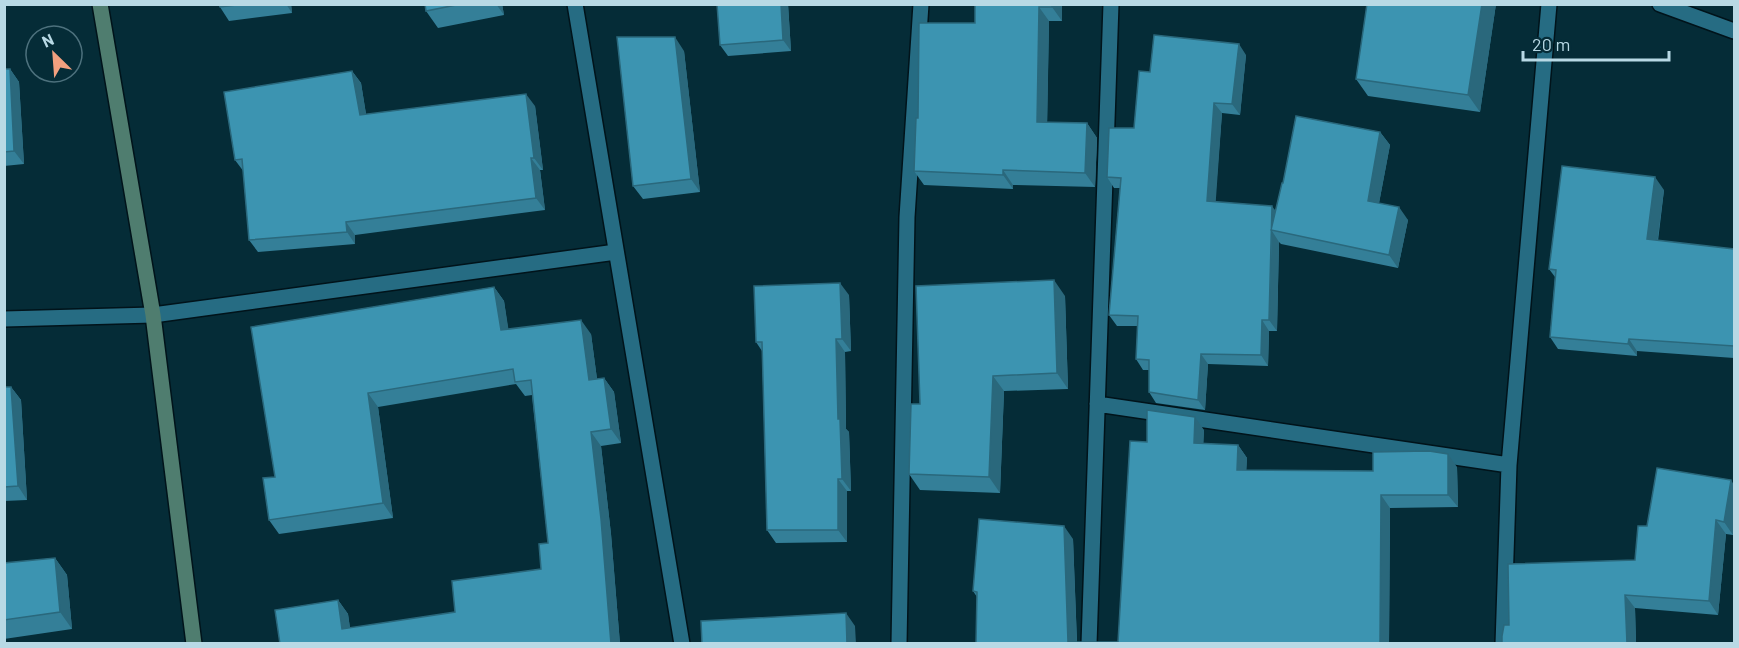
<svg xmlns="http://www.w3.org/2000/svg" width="1739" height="648" font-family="Barlow,sans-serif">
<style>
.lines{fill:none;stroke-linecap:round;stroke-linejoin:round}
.street-casing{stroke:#01131a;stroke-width:18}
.secondary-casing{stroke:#01131a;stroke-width:18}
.street{stroke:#266c83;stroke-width:15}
.secondary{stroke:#4f7d6f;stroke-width:15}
.wall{fill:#347f98}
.shaded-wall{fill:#2a687c}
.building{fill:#3c94b1;stroke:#2a687c;stroke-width:1.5}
</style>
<rect width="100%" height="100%" fill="#052c37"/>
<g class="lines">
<g class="street-casing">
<path id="street" d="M575,4L682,644
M1660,4L1734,31
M4,319L153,315L616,252
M1097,404L1509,465
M899,644L907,217L921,4
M1089,644L1111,4
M1503,644L1509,465L1549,4"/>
</g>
<g class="secondary-casing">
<path id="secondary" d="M100,4L153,315L194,644"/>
</g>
<use href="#street" class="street"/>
<use href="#secondary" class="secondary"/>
</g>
<path class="wall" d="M219,4H291L292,13L229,21L220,7Z
M425,4H502L504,15L438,28L426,11Z
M788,4L791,51L728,56L720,45Z
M975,4H1062V21H1049L1047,122L1087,123L1097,138L1095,187L1013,185V189L924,185L914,171L975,23Z
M1496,4L1480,112L1368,96L1356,79Z
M684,51L700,192L643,199L633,186Z
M1246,55L1240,115L1222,113L1215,202L1276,210L1283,183L1380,132L1390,145L1379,203L1408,220L1398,268L1281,244L1279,242L1277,331H1269L1268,366L1208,364L1205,410L1156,403L1149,392V370H1143L1136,359L1138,326H1117L1109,315L1120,188H1114L1107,177L1134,128L1150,72Z
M4,69H10L19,82L24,164L4,166Z
M352,71L361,83L366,114L535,106L543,170H540L545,210L355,235V244L258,252L249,240L244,172L235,160Z
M1664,190L1658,241L1734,249V358L1637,351V356L1558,349L1550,337L1555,277L1549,269Z
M494,287L504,301L508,329L591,334L597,379L604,378L614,392L621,443L601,446L611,534L620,644H280L338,600L348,614L350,628L455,612L541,569L548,543L532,395L525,396L516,384L378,407L393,518L279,534L269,520L275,477L251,327Z
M849,295L851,351L845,352L846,429L849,432L851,491H847V542L776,543L767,530L762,351L756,342Z
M1065,296L1068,389L1004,391L1000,493L920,490L909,474L920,404Z
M4,387H11L21,400L27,500L4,501Z
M1204,430L1203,444L1238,445L1247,458L1246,470L1373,471L1457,467L1458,507L1390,508L1389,644H976L977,597L973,591L1073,539L1077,642H1118L1147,442Z
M1731,480L1733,535L1726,534L1718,615L1635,608L1636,644H1502L1509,625L1635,560L1647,526Z
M55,558L67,575L72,629L4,639V563Z"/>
<path class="shaded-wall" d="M286,4H291L292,13Z
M496,4H502L504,15Z
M781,4H788L791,51L783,40Z
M1052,4H1062V21L1052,7Z
M1482,4H1496L1480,112L1468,95Z
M1039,7L1049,21L1047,136L1037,122Z
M675,37L684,51L700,192L691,179Z
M1239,44L1246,55L1240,115L1232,104Z
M10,69L19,82L24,164L14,151Z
M352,71L361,83L368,127L360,115Z
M526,94L535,106L543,170L534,158Z
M1214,103L1222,113L1215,212L1207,201Z
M1087,123L1097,138L1095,187L1085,173Z
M1380,132L1390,145L1377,214L1368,201Z
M531,158L540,170L545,210L536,198Z
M1003,170L1013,185V189L1003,175Z
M1655,177L1664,190L1656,252L1647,239Z
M1272,206L1280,217L1272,230Z
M1399,207L1408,220L1398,268L1389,255Z
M346,222L355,235V244L347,232Z
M1272,231L1279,242L1277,331L1269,320Z
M1054,280L1065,296L1068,389L1057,373Z
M840,283L849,295L851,351L842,339Z
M494,287L504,301L511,345L501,330Z
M581,320L591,334L599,394L589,380Z
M1262,320L1269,331L1268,366L1261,355Z
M836,339L845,352L846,429L849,432L851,491L842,479L838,419Z
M1629,339L1637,351V356L1628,344Z
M1201,354L1208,364L1205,410L1198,400Z
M993,376L1004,391L1000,493L989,477Z
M604,378L614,392L621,443L611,429Z
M11,387L21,400L27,500L18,486Z
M368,393L378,407L393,518L383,503Z
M1195,417L1204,430L1203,456L1194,443Z
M591,432L601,446L611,534L620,644H611Z
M1238,445L1247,458L1246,483L1237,470Z
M1448,454L1457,467L1458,507L1448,495Z
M838,479L847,491V542L838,530Z
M1731,480L1734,485V526L1733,535L1724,522Z
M1381,495L1390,508L1389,644H1380Z
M1716,520L1726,534L1718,615L1709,601Z
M1064,526L1073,539L1077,644L1068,642Z
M55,558L67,575L72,629L60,612Z
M1625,595L1635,608L1636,644H1627Z
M338,600L348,614L352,643L342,629Z
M846,613L855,626L856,644H847Z"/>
<path class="building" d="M219,4H245L220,7Z
M425,4H461L426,11Z
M717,4H781L783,40L720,45Z
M975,4H1052V7H1039L1037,122L1087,123L1085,173L1003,170V175L914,171L916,118H918L919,23H975Z
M1367,4H1482L1468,95L1356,79Z
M1154,35L1239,44L1232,104L1214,103L1207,201L1272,206L1269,320H1262L1261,355L1201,354L1198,400L1149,392V360L1136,359L1138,316L1109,315L1121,178L1107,177L1109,128H1134L1139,71L1150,72Z
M617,37H675L691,179L633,186Z
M4,69H10L14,151L4,152Z
M352,71L360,115L526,94L534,158H531L536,198L346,222L347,232L249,240L242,159L235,160L224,92Z
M1296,116L1380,132L1368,201L1399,207L1389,255L1271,230L1282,183H1283Z
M1562,166L1655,177L1647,239L1734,249V346L1629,339L1628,344L1550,337L1556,270L1549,269Z
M1054,280L1057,373L993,376L989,477L909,474L911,404H920L916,286Z
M840,283L842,339H836L838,419H840L842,479H838V530H767L762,342H756L754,286Z
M494,287L501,330L581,320L589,380L604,378L611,429L591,432L601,519L611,644H280L275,610L338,600L342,629L455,612L452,581L541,569L539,544L548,543L531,380L515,382L513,369L368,393L383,503L269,520L263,478L275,477L251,327Z
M4,387H11L18,486L4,487Z
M1147,410L1195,417L1194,443L1238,445L1237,470L1373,471V452L1429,451L1448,454V495H1381L1380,644H976L977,592L973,591L979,519L1064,526L1068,642H1118L1130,441L1147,442Z
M1657,468L1731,480L1724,522L1716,520L1709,601L1625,595L1627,644H1502V636L1504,625H1509L1508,564L1635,560L1638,526H1647Z
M55,558L60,612L4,620V563Z
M846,613L847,644H702L701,621Z"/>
<rect width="1739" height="648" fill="none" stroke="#b8d9e5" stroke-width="12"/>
<g transform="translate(54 54) rotate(335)"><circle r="28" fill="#052c37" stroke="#4d717d" stroke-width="1.5"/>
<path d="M0-4.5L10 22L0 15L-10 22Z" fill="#f2a07f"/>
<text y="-9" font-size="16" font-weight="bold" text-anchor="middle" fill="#b8d9e5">N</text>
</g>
<path d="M1523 51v9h146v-9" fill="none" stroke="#b8d9e5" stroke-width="3"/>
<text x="1532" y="51" font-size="18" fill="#b8d9e5" stroke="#052c37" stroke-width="4.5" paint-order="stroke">20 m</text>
</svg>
